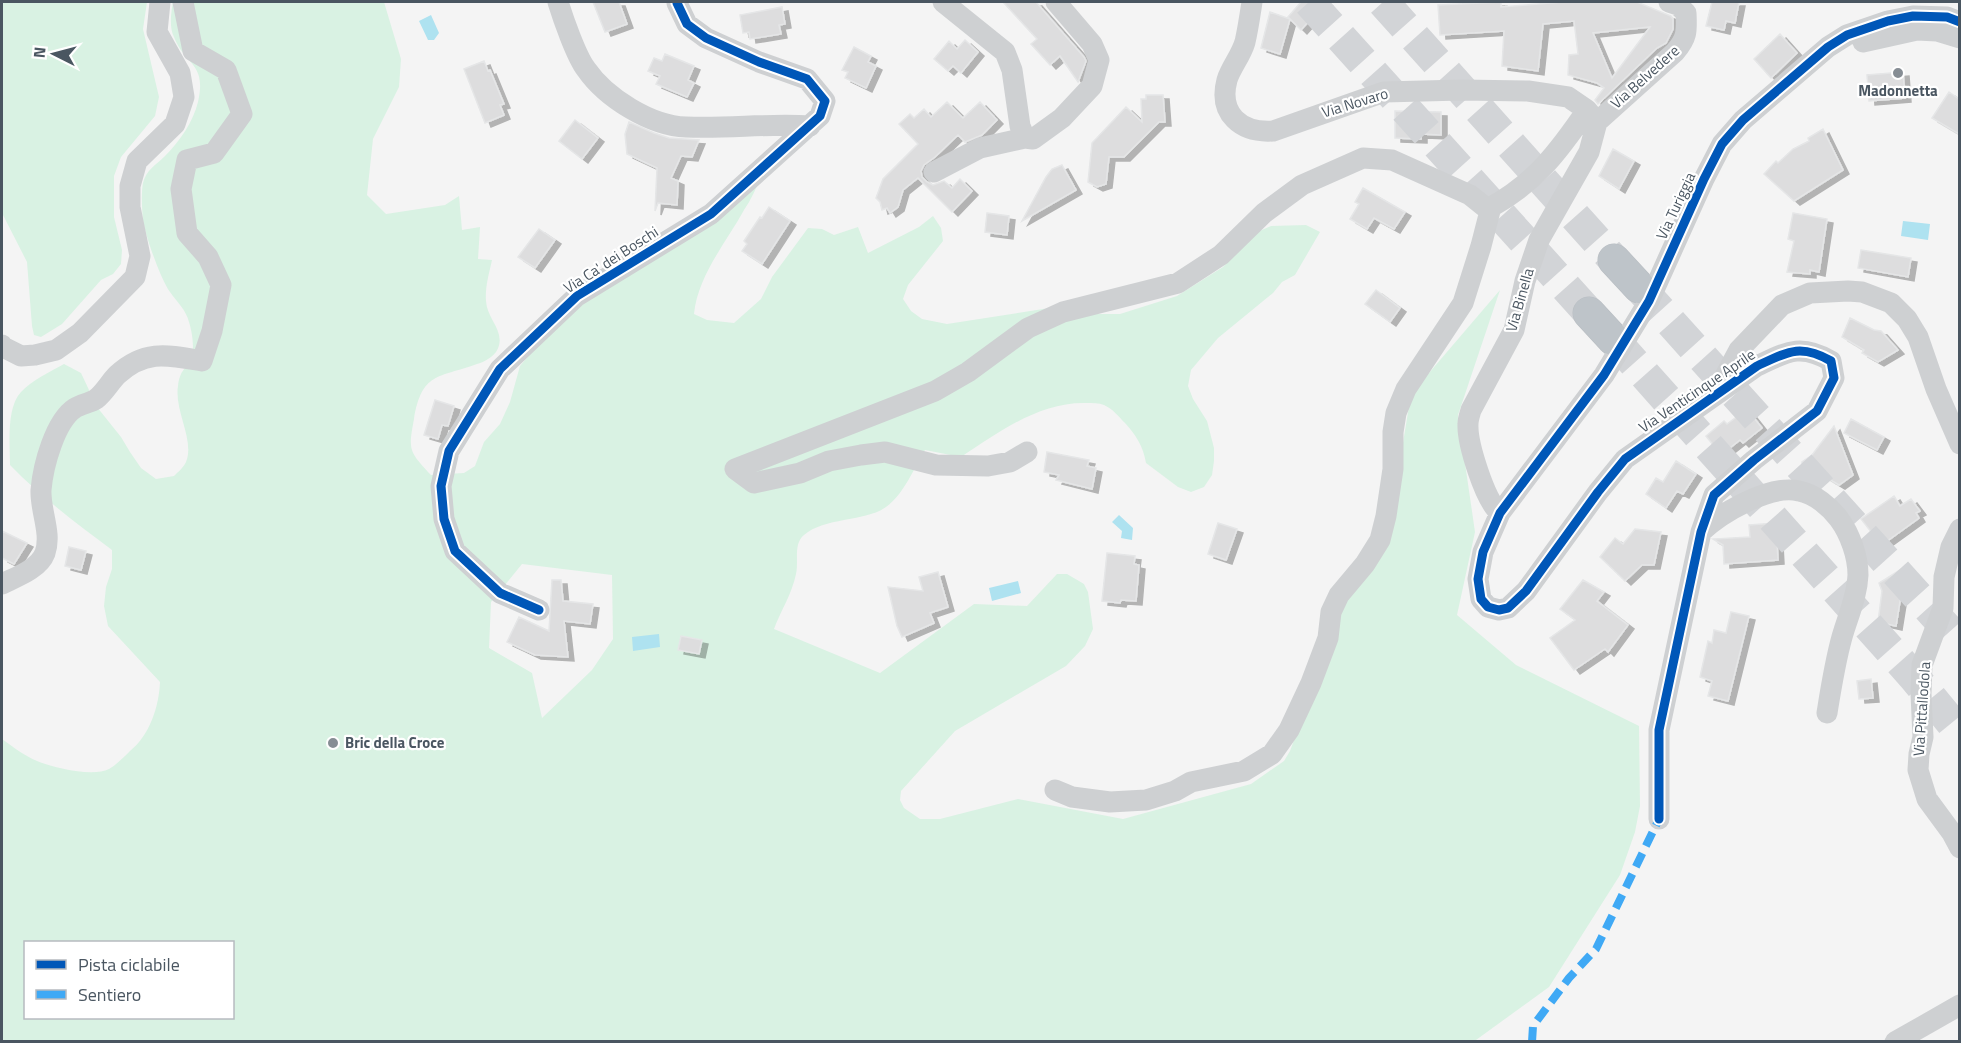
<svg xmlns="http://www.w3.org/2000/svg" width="1961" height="1043" font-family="'Titillium Web',sans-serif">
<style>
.green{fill:#d9f2e3;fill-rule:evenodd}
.water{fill:#aee2f0}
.building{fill:#ddddde;stroke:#e5e6e7;stroke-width:1.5;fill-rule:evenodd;filter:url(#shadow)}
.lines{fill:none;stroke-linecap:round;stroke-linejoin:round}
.highway-tunnel{stroke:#d2d4d7;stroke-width:32;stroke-dasharray:32 16;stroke-linecap:butt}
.highway-casing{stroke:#b9bec3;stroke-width:33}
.minor{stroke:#ced0d2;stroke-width:21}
.highway{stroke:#bec4c9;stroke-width:32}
.quiet{stroke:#3fa9f5;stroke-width:8;stroke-dasharray:15 8;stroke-linecap:butt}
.cycleway-casing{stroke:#fff;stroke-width:13}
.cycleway{stroke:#0057b8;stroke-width:9}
.poi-dot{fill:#868d94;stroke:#fff;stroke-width:2}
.labels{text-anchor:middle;stroke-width:4.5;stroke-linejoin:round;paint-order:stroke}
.street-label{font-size:15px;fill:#4a5661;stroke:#fff}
.poi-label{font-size:15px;font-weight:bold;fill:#4a5661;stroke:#fff}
</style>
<defs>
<filter id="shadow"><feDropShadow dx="6" dy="4" stdDeviation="0" flood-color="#0004"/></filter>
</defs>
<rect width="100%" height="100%" fill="#f4f4f4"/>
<path class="green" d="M2,2H147L143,29L159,97L155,116L121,157L114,176V217L122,250L121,264L113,274L101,280L62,324L41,337L34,335L32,326L27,262L2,213Z
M173,2H384L401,59L399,87L373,139L367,195L386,214L445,205L459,196L462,230L480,227L478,259L492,260C489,274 485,287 486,301C487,320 508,333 496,352C491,358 484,362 477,364C438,378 422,372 414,419C408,451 409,451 431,475L464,473L475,466L484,442L500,424L510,402L520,366L553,326L603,287L761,177C756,188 751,200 744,210C726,243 698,275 694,314L707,320L734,323L761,299L772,277L808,228L822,229L834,235L858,227L868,253L919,227L933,216L941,228L943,241L908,285L903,299L911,311L922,319L947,324L1062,306L1085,314H1120L1177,296L1223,267L1255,233L1271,226L1306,225L1320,232L1295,275L1282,282L1273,293L1218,338L1191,370L1188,386L1193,399L1207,421L1214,448V461L1212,475L1204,487L1191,492L1178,487L1146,463C1143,446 1136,435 1125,423C1118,416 1113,409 1104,405C1099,403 1092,403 1086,403C1039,402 999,432 961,457L925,450C914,468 904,494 886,507C865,522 825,517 804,535C793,544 799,561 796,574C792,594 781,610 774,629L880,673L974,604L1027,606L1057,574H1067L1084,584L1088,592L1093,629L1085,646L1066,666L955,731L901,791L900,800L904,808L920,819H940L1018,799L1123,819L1251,784L1284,761L1290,751L1344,605L1388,534L1411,394L1500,290L1458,415L1475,532L1457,615L1516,665L1639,726L1640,806L1635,832L1620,875L1549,987L1476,1040L1477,1041L2,1042V739C13,747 25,756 37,761C53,768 93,777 109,769C116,765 124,757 130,751C150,735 159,706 160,682L108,626L104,606L106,587L112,569V550C76,523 41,497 10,465C10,445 6,408 21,392C32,380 50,372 64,364L81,373L97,407L121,437L130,452L141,468L156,479L174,476C178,472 184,467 186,462C195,440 174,411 178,386C180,369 186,370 191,358C195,348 192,332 189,322C186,310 177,302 170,292C161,280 145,235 143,220C142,209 141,194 143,183C146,170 156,165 165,156C180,141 193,122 198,102C207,62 185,66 174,37C169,27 171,13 173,2ZM522,564L612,575L613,639L592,670L542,718L532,673L489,648L491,602ZM26,942H232V1018H26Z"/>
<path class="water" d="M431,15L439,33L434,40H428L419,21Z
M1903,221L1930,224L1928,240L1901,236Z
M1119,515L1133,528L1132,540L1121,538L1122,531L1112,522Z
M1018,581L1021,593L992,601L989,588Z
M659,634L660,647L633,651L632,637Z"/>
<path class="building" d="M593,2H619L627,24L605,32Z
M1003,2H1036L1084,57L1086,61L1078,82L1060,56L1050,65L1031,44L1037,39Z
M1301,2H1326L1301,30L1290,19L1280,54L1261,48L1270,12L1290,19L1288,17Z
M1501,2V7L1562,2H1637L1671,16L1673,19V29L1666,43L1657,48L1598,104L1595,100L1604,88L1597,83L1568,75L1569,55L1578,54L1574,21L1543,24L1538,71L1502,66L1504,31L1440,35L1438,5ZM1650,27L1612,78L1593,33Z
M1712,2H1739L1735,23L1726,21L1724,30L1706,26Z
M782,7L785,24L779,25L781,34L750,39L749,32L743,33L740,15Z
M1780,34L1797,53L1771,78L1754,59Z
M965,40L978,52L961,73L953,66L948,71L934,59L949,41L957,49Z
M854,47L871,56L868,62L876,66L866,88L845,78L848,72L842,70Z
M665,54L694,66L688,80L694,83L687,97L656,84L660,76L648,71L654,58L662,61Z
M484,61L488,71L490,70L504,104L500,105L504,115L485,123L464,69Z
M1903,72L1905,98L1869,101L1867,75Z
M1949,92L1959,99V134L1932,118Z
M1146,95H1163L1165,122H1159L1124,157H1109L1106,184L1097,187L1088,182L1092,143L1126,107L1142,122L1141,99H1146Z
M947,102L963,118L980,102L997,120L982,135L965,142L958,135L935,157L924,165L921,171L922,177L927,182L933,185L944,181L952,188L960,179L972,191L952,212L918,178L903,190L898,207L890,213L887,208L882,210L880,202L876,198L883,179L918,144L899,124L910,114L914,118L924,109L931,117Z
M1395,111L1441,112V135L1421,134V139L1395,138Z
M575,120L598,138L582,159L559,141Z
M629,122L654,133L669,138L699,140L692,157L681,156L671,178L678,181L677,205L658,203L655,211L657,168L627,154L625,134Z
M1823,129L1843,170L1794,201L1764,174L1776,161L1778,163L1793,149L1809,141L1808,138Z
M1613,149L1634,161L1619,189L1599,176Z
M1062,165L1076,190L1022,221L1046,177L1052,169Z
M1363,188L1405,212L1394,229L1374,218L1367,229L1350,219L1359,204L1355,202Z
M769,207L790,221L762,264L742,251L747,244L744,241L760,217L762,218Z
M987,213L1009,216L1007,235L985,232Z
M1793,213L1827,219L1819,272L1810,270V274L1787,272L1794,241L1788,239Z
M539,229L555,240L535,268L518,257Z
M1861,250L1911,258L1908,277L1858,268Z
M1376,290L1400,308L1390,322L1365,304Z
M1850,318L1874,330L1881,331L1898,350L1878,362L1862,353L1864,350L1842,337Z
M435,400L454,406L448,426L442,425L438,439L424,435Z
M1747,409L1762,428L1743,443L1740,440L1721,455L1706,436L1724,421L1727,424Z
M1851,419L1884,437L1877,450L1844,433Z
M1834,426L1853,475L1839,485L1819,473L1817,478L1802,470V462L1812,455Z
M1047,452L1089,460L1087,466L1096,468L1092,489L1056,480L1059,475L1044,472Z
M1676,461L1696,474L1683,494L1677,491L1666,508L1646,494L1656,478L1663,482Z
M1894,496L1900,506L1911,499L1920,511L1916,513L1919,518L1879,547L1870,534L1872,533L1861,519Z
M1218,523L1237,529L1226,560L1208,554Z
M1776,523L1778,560L1724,564L1723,545L1713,539L1750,537L1749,525Z
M1635,529L1661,532L1654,565H1642L1625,581L1600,557L1615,538L1623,544Z
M2,531L27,543L14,564L2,558Z
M69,547L86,551L81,570L65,566Z
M1107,553L1135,556L1134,564L1139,565L1136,601L1121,600L1120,603L1102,601Z
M1900,570L1906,589H1902L1896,626L1878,622L1882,591L1879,583Z
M938,572L948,607L930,613L934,623L902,637L897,626L888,587L923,591L919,577Z
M552,580H561L563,601L593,604L590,624L564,621L568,657L535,655L507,642L519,617L549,631Z
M1583,580L1604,592L1597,601L1628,625L1608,652L1605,649L1574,670L1550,638L1575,620L1560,609Z
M1731,612L1749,616L1728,701L1708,696L1712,681L1700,677L1708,641L1712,643L1714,630L1726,633Z
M681,636L702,640L699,654L678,650Z
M1871,679L1873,698L1859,699L1857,681Z"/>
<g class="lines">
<path class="highway-tunnel" d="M1309,2L1589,313
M1383,2L1614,260
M1639,287L1960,643
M1613,339L1914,677L1960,733"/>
<g class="highway-casing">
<path id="highway" d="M1614,260L1639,287
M1589,313L1613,339"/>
</g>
<path class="minor" d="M558,2C563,18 576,56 586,69C606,98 651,126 686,127C728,129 769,123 810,126
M943,2L1005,52L1012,70L1020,126L1025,138L1033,139L1062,118L1092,86L1099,60L1092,44L1056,2
M1252,2C1250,15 1248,29 1245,42C1241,56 1231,67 1227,80C1218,114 1241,133 1273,131L1384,92L1462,90L1528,91L1568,97L1587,110L1597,122
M1863,42L1917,30L1937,31L1960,38
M934,172L980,148L1025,138
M1491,207C1535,183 1559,151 1587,110
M2,345L3,347L21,356L35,355L56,350L80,333L135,277L140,256L130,207V186L137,161L175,124L184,97L180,73L157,32L160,2
M1717,391L1739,350L1782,305L1810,293L1848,291L1862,292L1891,303L1907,319L1918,337L1936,389L1960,444
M1027,452L1010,462L988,466L936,465L885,452L861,455L829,461L800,473L754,483L735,469L935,391L968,372L1028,328L1063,312L1178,283L1221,255L1264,213L1302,185L1363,158L1392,160L1470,195L1485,207H1491
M1500,513C1485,501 1467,443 1468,424C1468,419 1470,414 1471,410L1514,330L1525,281L1539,240L1589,152L1597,122L1675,52C1687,38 1687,32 1686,13L1678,5L1669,2
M1960,529L1951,547L1944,577L1943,608L1922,665L1921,694L1923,737L1919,754L1918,770L1927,799L1952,833L1960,848
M1701,532C1721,513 1770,484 1799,491C1815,494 1830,507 1839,519C1850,534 1858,556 1858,575C1857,597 1848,616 1842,637C1835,662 1831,688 1827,713
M2,584C16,577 39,569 45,553C52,533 40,511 41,490C43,466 55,421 75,408C82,404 90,403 96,399C104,393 110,382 117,375C145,349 168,355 202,361L212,331L221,285L208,257L187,233L181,189L187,160L214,153L242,114L226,70L193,51L183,2
M539,610L500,593L455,551L444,519L441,486L449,451L500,369L577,296L711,214L820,116L825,101L807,79L759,62L706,38L687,24L677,3
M1055,790L1072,797L1110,802L1146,800L1175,791L1191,782L1244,771L1272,754L1289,730L1311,683L1328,638L1331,612L1339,595L1365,564L1380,540L1386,516L1393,469V432L1396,413L1406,389L1463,303L1481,246L1491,207
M1659,819V730L1701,532L1714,495L1754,460L1817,411L1834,378L1831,361C1800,343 1787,352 1757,366L1625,459L1598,492L1526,591L1508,608L1499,610L1488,607L1481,599L1478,579L1483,552L1500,513L1604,375L1649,301L1704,179L1722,144L1743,120L1828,47L1847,35L1888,21L1913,16L1947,17L1960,22
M1895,1042L1960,1005"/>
<use href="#highway" class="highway"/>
<path class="quiet" d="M1532,1042L1533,1026L1569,978L1596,949L1659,819"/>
<g class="cycleway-casing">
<path id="cycleway" d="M539,610L500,593L455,551L444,519L441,486L449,451L500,369L577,296L711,214L820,116L825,101L807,79L759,62L706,38L687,24L677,3
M1659,819V730L1701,532L1714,495L1754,460L1817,411L1834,378L1831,361C1800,343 1787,352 1757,366L1625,459L1598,492L1526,591L1508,608L1499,610L1488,607L1481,599L1478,579L1483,552L1500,513L1604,375L1649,301L1704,179L1722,144L1743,120L1828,47L1847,35L1888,21L1913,16L1947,17L1960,22"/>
</g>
<use href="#cycleway" class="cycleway"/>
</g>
<g class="poi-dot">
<circle cx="1898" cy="73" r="6"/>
<circle cx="333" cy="743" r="6"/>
</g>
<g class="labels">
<g class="street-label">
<text transform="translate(1645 77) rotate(-42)" y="5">Via Belvedere</text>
<text transform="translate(1355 103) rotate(-17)" y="5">Via Novaro</text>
<text transform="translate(1676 206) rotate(-65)" y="5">Via Turiggia</text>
<text transform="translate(611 260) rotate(-33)" y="5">Via Ca' dei Boschi</text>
<text transform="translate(1520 300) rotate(-74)" y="5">Via Binella</text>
<text transform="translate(1697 391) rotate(-34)" y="5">Via Venticinque Aprile</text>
<text transform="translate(1922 709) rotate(-86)" y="5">Via Pittallodola</text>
</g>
<g class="poi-label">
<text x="1898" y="96">Madonnetta</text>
<text x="345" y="748" text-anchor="start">Bric della Croce</text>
</g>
</g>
<rect width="1961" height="1043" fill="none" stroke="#4a5661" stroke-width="6"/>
<rect x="24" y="941" width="210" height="78" fill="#ffffff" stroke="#b7bbc0" stroke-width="1.5"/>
<rect x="36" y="960" width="30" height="9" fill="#0057b8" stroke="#b7bbc0" stroke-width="1.5"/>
<text x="78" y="971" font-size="18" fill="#4a5661">Pista ciclabile</text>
<rect x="36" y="990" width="30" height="9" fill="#3fa9f5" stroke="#b7bbc0" stroke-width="1.5"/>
<text x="78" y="1001" font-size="18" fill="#4a5661">Sentiero</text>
<g transform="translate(54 54) rotate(276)" stroke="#ffffff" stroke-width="4.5" paint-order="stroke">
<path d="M0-4.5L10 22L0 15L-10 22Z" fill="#4a5661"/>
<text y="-9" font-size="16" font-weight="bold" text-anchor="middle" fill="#4a5661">N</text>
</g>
</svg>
